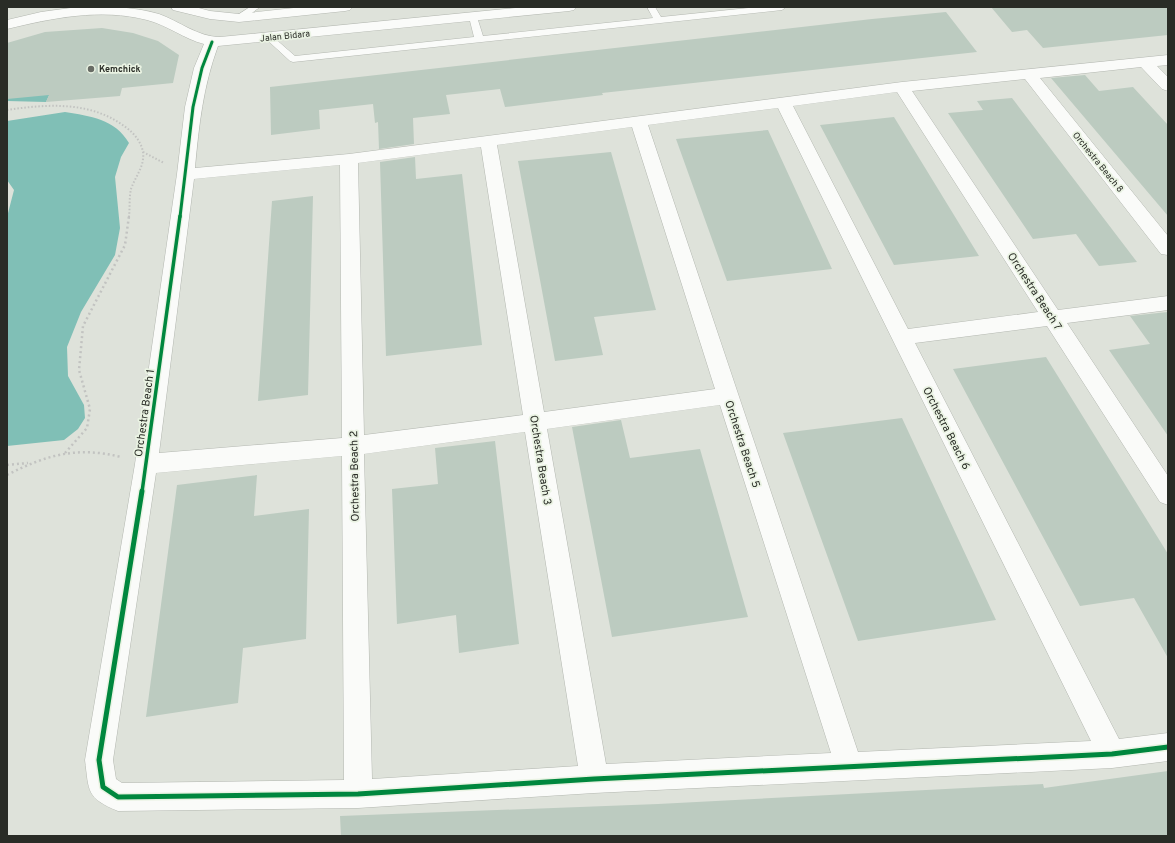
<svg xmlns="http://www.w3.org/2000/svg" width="1175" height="843" font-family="Overpass,sans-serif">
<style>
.water{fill:#80bfb6}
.building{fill:#bccbc0}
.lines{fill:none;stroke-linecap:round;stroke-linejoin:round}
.service-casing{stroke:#b3b7b0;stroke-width:1}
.minor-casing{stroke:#b3b7b0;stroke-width:1}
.path-far1{stroke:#c2c3c1;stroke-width:2;stroke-dasharray:1.5 2;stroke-linecap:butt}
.path{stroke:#c2c3c1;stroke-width:2.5;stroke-dasharray:2 3;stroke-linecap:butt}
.service{fill:#fafbf9;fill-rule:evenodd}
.minor{fill:#fafbf9;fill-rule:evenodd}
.cycleway-far2-casing{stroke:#eaf3e3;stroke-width:5}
.cycleway-far1-casing{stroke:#eaf3e3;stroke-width:6}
.cycleway-casing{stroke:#eaf3e3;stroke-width:8}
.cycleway-far2{stroke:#00873e;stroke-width:3}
.cycleway-far1{stroke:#00873e;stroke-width:3.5}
.cycleway{stroke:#00873e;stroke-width:5}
.poi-dot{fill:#686c65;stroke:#eaf3e3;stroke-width:1.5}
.labels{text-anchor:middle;stroke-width:3.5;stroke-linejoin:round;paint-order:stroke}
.far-street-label{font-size:9px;fill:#292c26;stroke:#eaf3e3}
.far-poi-label{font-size:9px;font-weight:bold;fill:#292c26;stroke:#eaf3e3;text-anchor:start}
.street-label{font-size:11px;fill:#292c26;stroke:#eaf3e3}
</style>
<rect width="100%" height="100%" fill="#dee2da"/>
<path class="water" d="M58,76L46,102L7,101V97Z
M65,112C90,116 115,119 129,143L121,157L115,177L120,228L115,255L81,312L67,347L68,376L84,405L85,418L78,429L64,440L7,446V217L14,190L7,180V121Z"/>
<path class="building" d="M991,7H1168V35L1043,48L1027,30L1012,32Z
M946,12L977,52L602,93L603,95L505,107L500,89L446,95L450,114L413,118L414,144L379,149L378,122L375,123L373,104L319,110L320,129L271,135L270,87L872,19Z
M102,28L133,33L158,41L179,55L173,83L122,88L120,96L46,102L49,95L7,99V43L45,32Z
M1085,75L1099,91L1133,87L1168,125V216L1051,78Z
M1012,98L1137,262L1099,266L1076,234L1033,239L948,113L983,110L977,101Z
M894,117L979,256L894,265L820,125Z
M768,130L832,269L727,281L676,139Z
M611,152L656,310L594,317L603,355L555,361L518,161Z
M415,157L416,179L462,174L482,345L386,356L380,162Z
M313,196L308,395L258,401L272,201Z
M1168,312V436L1109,350L1150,344L1130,316Z
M1046,357L1168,554V658L1134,598L1080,606L953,369Z
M902,418L996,620L858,641L783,433Z
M621,420L630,458L700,449L748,617L612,637L572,427Z
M495,441L519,644L459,653L456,615L397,624L392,489L438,484L435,448Z
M257,475L254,516L309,509L306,639L243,648L238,703L146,717L177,485Z
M1168,771V836H341L340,816L658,804L1043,784L1044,788Z"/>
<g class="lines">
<g class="service-casing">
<path id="service" d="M250,7H260L242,20H236L235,18L236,16Z
M647,7H655L661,17L758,7H786L782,10L293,62L290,61L265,38L266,36H272L295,56L474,37L469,17L473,14L477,17L483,36L653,18Z"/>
</g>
<g class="minor-casing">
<path id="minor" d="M78,7C105,7 132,6 159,14C179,21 198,37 220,37L525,7H576L574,10L569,11L218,46C203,87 199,125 195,168L349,154L902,82L1168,55V65L1157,66L1168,77V91L1162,89L1141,67L1040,78L1168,236V255L1161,254L1025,79L912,91L1058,310L1168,296V310L1067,323L1168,476V505L1160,502L1047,326L915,343L1119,739L1168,733V761L1112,768L594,793L358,808L118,811C86,798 89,791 85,760L135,464L177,174L185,107L194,68L204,44C184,39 167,25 147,20C100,8 53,18 7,29V20L41,12ZM897,92L1038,312L908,329L793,106ZM778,108L1091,741L858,752L648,125ZM632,127L715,389L544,412L497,145ZM481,147L523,415L364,435L358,163ZM340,165L342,438L159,453L194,179ZM720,405L831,753L606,764L547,429ZM525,432L578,766L372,779L364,454ZM342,456L344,780L122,783L116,779L113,760L156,473Z
M171,7H195L210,11L239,14L303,7H352L350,10L345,11L239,22L210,19L173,10Z"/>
</g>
<path class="path-far1" d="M7,110C47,104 90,101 124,126C133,132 141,141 143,152C145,166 135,177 131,189C129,198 130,208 129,217
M143,152L164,163"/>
<path class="path" d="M65,453L87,428L90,409L79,370L83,326L125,245L129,216
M7,465L28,463
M7,475C46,455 77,446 121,457"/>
<use href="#service" class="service"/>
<use href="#minor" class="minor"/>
<g class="cycleway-far2-casing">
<path id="cycleway-far2" d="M180,217L193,107L202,68L212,42"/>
</g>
<g class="cycleway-far1-casing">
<path id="cycleway-far1" d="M142,492L180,216"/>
</g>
<g class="cycleway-casing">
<path id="cycleway" d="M142,491L99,760L103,787L118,797L358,794L594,779L1112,754L1168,747"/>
</g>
<use href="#cycleway-far2" class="cycleway-far2"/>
<use href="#cycleway-far1" class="cycleway-far1"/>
<use href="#cycleway" class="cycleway"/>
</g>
<circle class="poi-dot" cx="91" cy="69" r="4"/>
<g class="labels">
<g class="far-street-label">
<text transform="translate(285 36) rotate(-6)" y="3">Jalan Bidara</text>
<text transform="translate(1098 162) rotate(51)" y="3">Orchestra Beach 8</text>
</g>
<g class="far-poi-label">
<text x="99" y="72">Kemchick</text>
</g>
<g class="street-label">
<text transform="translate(1035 291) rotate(57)" y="4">Orchestra Beach 7</text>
<text transform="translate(144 413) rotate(-82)" y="4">Orchestra Beach 1</text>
<text transform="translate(947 428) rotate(63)" y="4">Orchestra Beach 6</text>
<text transform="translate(743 444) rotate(72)" y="4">Orchestra Beach 5</text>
<text transform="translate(541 460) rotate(81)" y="4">Orchestra Beach 3</text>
<text transform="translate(354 476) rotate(-91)" y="4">Orchestra Beach 2</text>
</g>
</g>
<rect width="1175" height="843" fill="none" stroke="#292c26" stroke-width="16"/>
</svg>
